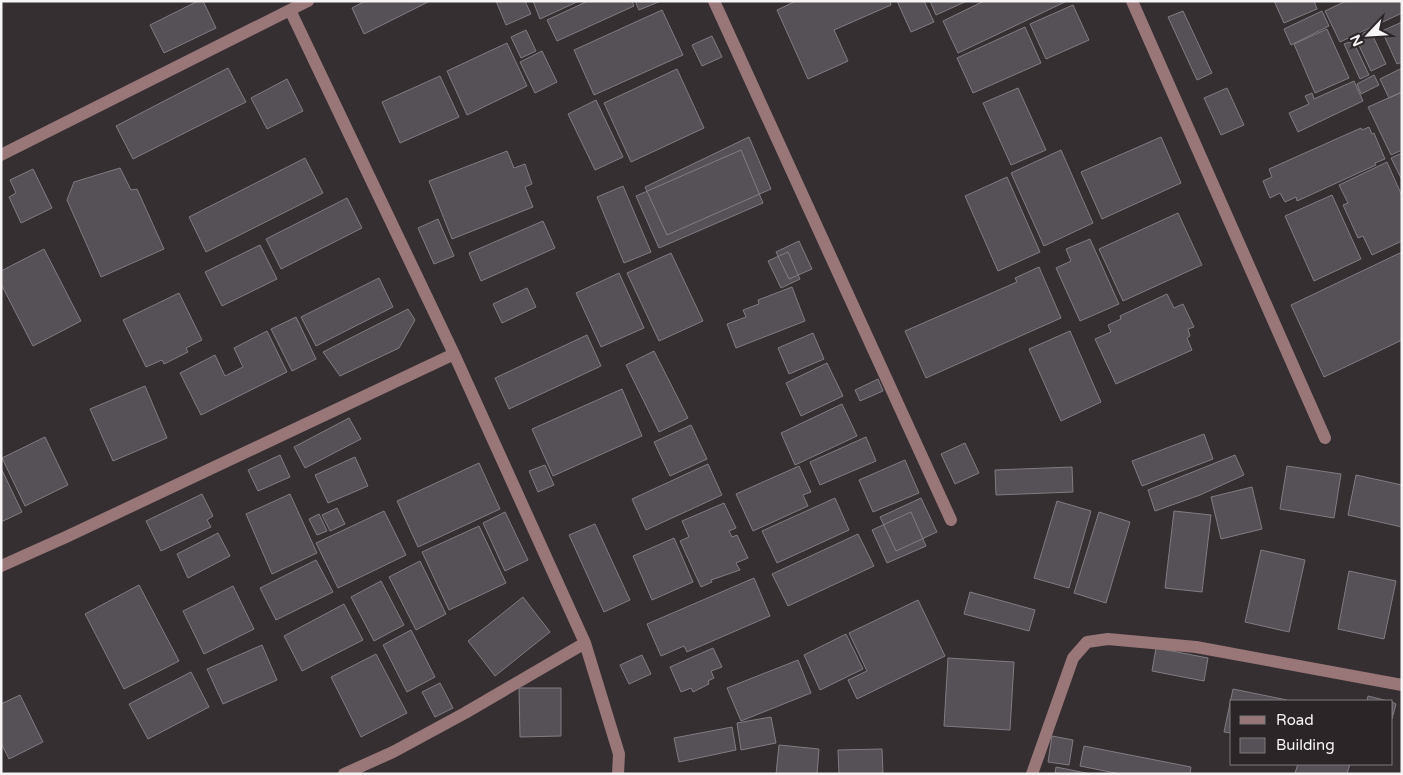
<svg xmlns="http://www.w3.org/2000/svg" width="1403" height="775" font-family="'Varela Round',sans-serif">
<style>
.building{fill:#555156;stroke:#817c82}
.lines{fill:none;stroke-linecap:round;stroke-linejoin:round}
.minor{stroke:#997678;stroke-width:12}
</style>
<rect width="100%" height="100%" fill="#352f32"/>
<path class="building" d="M198,1H203L216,28L164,53L150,25Z
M365,1H430L364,34L352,8Z
M496,1H525L531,14L506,25Z
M533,1H579L540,19Z
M588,1H632L634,6L557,41L547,20Z
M635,1H661L639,10Z
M796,1H890L891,5L834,30L848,61L808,79L777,10Z
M897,1H924L934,22L911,32Z
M930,1H967L936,15Z
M984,1H1067L958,53L943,21Z
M1274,1H1314L1317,9L1284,23Z
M1346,1H1402V13L1340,42L1325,11Z
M1073,5L1089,40L1046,59L1030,24Z
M662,10L683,55L594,95L574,50Z
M1183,11L1212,73L1197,80L1168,17Z
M1322,11L1329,26L1291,45L1284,29Z
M1402,22V62L1397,64L1382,31Z
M1025,27L1041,63L973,93L957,58Z
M1327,29L1349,78L1315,93L1294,44Z
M526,30L536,51L521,58L511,37Z
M1370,30L1386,64L1371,71L1355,37Z
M712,36L722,57L702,66L692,45Z
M1353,41L1369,75L1360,79L1344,44Z
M507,43L527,86L467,115L447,71Z
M542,51L557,82L535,93L520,62Z
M228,68L246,102L133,159L116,126Z
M1402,68V92L1389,98L1380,79Z
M677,69L704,128L631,162L604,103Z
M1374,75L1379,85L1361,94L1357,84Z
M440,76L459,117L400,143L382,102Z
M287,79L303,111L267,129L251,98Z
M1354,81L1363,101L1298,132L1289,113L1309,104L1305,96L1312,93L1314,99Z
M1018,88L1046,150L1011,165L983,103Z
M1227,88L1244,125L1221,135L1204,98Z
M1402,92V150L1391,155L1368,107Z
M596,100L623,157L595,170L568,114Z
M1369,127L1372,134L1374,133L1385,159L1375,163L1376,165L1297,201L1296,197L1285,202L1280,193L1270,198L1263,181L1272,177L1269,169L1361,128L1362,130Z
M749,137L771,189L667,235L645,187Z
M1161,137L1181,183L1102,219L1081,172Z
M741,150L763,203L659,248L636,196Z
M1061,150L1093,223L1044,246L1011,173Z
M507,151L514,168L525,164L532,184L525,187L533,207L452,239L429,181Z
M1402,153V180L1391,158Z
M305,158L323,193L206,252L189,217Z
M1387,162L1402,196V241L1372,255L1363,236L1358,238L1343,205L1348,203L1339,185Z
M120,168L131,190L137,189L164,249L101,277L67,200L74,182Z
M33,169L52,208L21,223L9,197L16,193L10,180Z
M1007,177L1040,252L998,271L965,196Z
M623,186L651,252L624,263L597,197Z
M1332,195L1361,259L1314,281L1285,216Z
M347,198L362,228L281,269L266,239Z
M1178,213L1202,265L1123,301L1099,249Z
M438,219L454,256L434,264L418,228Z
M543,221L555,248L481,281L469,253Z
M1090,239L1119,304L1080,321L1056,268L1071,261L1066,249Z
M799,241L812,269L789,279L776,252Z
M260,245L277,279L222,306L205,272Z
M44,249L81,321L33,346L1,284V271Z
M788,252L800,279L781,288L768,261Z
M1402,252V340L1324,377L1291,305Z
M671,253L703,321L659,341L627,273Z
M1039,267L1061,318L926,378L905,331L1017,282L1015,278Z
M619,273L644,328L601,347L576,293Z
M379,278L393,307L316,346L301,317Z
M792,287L805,321L736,348L727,324L746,317L743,310L759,304L758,300Z
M527,288L536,307L502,323L493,304Z
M179,293L202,340L186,348L188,352L164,364L162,360L146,367L123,320Z
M1167,294L1174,308L1183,304L1194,327L1188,329L1190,336L1187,338L1192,350L1116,384L1095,339L1111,332L1108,325L1121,319L1120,316Z
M408,309L415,320L399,348L340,376L323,352Z
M296,317L316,359L292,371L271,329Z
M267,331L287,372L201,415L180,373L215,355L225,376L243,367L234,348Z
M1070,331L1101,402L1061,421L1029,349Z
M813,333L824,359L789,374L778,348Z
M587,335L601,366L509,409L495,378Z
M654,351L688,418L659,432L626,365Z
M827,363L843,396L801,416L786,383Z
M878,379L883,391L860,401L855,390Z
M145,386L167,438L113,461L90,409Z
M622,389L642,436L553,476L532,429Z
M842,404L857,436L795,465L781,433Z
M349,418L361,439L305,468L294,447Z
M691,425L707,459L670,476L654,442Z
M1204,434L1213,459L1142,486L1132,461Z
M45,437L68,485L25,506L2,458Z
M866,437L876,461L820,485L810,462Z
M965,443L979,473L955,484L941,454Z
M280,455L290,477L258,491L248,470Z
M1235,455L1244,475L1200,495L1155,511L1148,490Z
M355,457L368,486L328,503L315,475Z
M905,460L919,493L873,512L859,480Z
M479,463L500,509L418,547L397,501Z
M708,464L722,495L646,530L632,499Z
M545,465L554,485L538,492L529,471Z
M799,466L811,492L803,495L808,506L753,531L736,494Z
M1287,466L1341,474L1334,518L1280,509Z
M1072,467L1073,492L996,495L995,470Z
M1,468L22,512L1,522Z
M1356,475L1402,485V527L1348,515Z
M1252,487L1262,529L1221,539L1211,497Z
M202,494L213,516L207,520L211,527L161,551L146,521Z
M290,494L317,553L272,574L246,514Z
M835,498L849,530L777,563L762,531Z
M921,498L937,532L896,551L880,517Z
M1057,501L1091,511L1069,588L1034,578Z
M724,503L736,528L729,531L732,537L737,535L748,558L736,563L740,570L711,580L712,582L701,587L680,541L689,537L682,521Z
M337,508L345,524L330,531L322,515Z
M384,511L406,555L338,588L316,543Z
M1174,511L1211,515L1202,592L1165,588Z
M505,512L528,560L505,571L483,523Z
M911,512L926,546L887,563L872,530Z
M1099,512L1130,522L1106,603L1074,593Z
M319,514L327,531L317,535L309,519Z
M595,524L630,600L604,612L569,535Z
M479,526L506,583L449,610L422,552Z
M218,533L230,556L188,578L177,554Z
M858,534L874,566L788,606L772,574Z
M674,538L693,582L652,600L633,556Z
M1261,550L1305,560L1289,632L1245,622Z
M316,560L333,592L276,620L260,588Z
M420,561L446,614L416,630L389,577Z
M1349,571L1396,581L1384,639L1338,629Z
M754,578L770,616L687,652L684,646L661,656L647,624Z
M381,581L404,625L374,641L351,597Z
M139,585L179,661L124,689L85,614Z
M233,586L254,629L204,654L183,611Z
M970,592L1035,610L1029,631L964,614Z
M523,597L550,632L495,676L468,641Z
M918,600L945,656L857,699L848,680L867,671L849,633Z
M344,604L363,640L302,671L284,636Z
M411,630L435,677L407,692L383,645Z
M846,634L863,669L820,690L804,655Z
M262,645L277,680L223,704L207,669Z
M713,648L722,667L711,671L714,678L708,681L709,684L693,692L691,688L681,692L670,667Z
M1156,648L1208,658L1204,681L1152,671Z
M376,654L407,713L361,737L331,677Z
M642,655L651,674L629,684L620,665Z
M948,658L1014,662L1010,730L944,726Z
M798,660L811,693L741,721L727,688Z
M191,672L209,707L148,739L129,704Z
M440,683L453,708L435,717L422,692Z
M519,688H561V736L520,737Z
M1233,689L1287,700V701H1232V733L1224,732Z
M20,695L43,742L9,759L1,743V704Z
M1368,696L1388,701H1367Z
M1392,702L1396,704L1392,719Z
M771,717L776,743L741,750L737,723Z
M732,727L736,750L679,762L674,738Z
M1052,736L1073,740L1069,765L1048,762Z
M779,745L819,749L817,774H776Z
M1084,746L1191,767L1190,774H1120L1080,766Z
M882,749L883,774H839L838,750Z
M1298,764H1350L1347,774H1297L1295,773Z
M1056,767L1091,774H1055Z"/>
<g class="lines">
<path class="minor" d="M714,1L951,520
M1132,1L1325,438
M290,10L454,354L585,643L619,754L618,774
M1,155L308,1
M1,566L66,537L454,354
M344,774L393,752L465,713L585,643
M1032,774L1073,658L1087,642L1108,639L1196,647L1402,685"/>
</g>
<rect width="1403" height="775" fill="none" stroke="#f7f4f5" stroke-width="5"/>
<rect x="1230" y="700" width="162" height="65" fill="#2b2528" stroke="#7d787a"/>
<rect x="1240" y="716" width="25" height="8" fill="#997678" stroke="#7d787a"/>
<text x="1276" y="725" font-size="15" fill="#f7f4f5">Road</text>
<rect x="1240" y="738" width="25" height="15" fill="#555156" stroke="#7d787a"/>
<text x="1276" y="750" font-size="15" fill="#f7f4f5">Building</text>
<g transform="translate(1368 35) rotate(245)" stroke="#2b2528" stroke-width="4" paint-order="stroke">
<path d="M0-4L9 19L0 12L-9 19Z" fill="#f7f4f5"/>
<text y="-8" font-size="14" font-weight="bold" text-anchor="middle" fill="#f7f4f5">N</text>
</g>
</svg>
